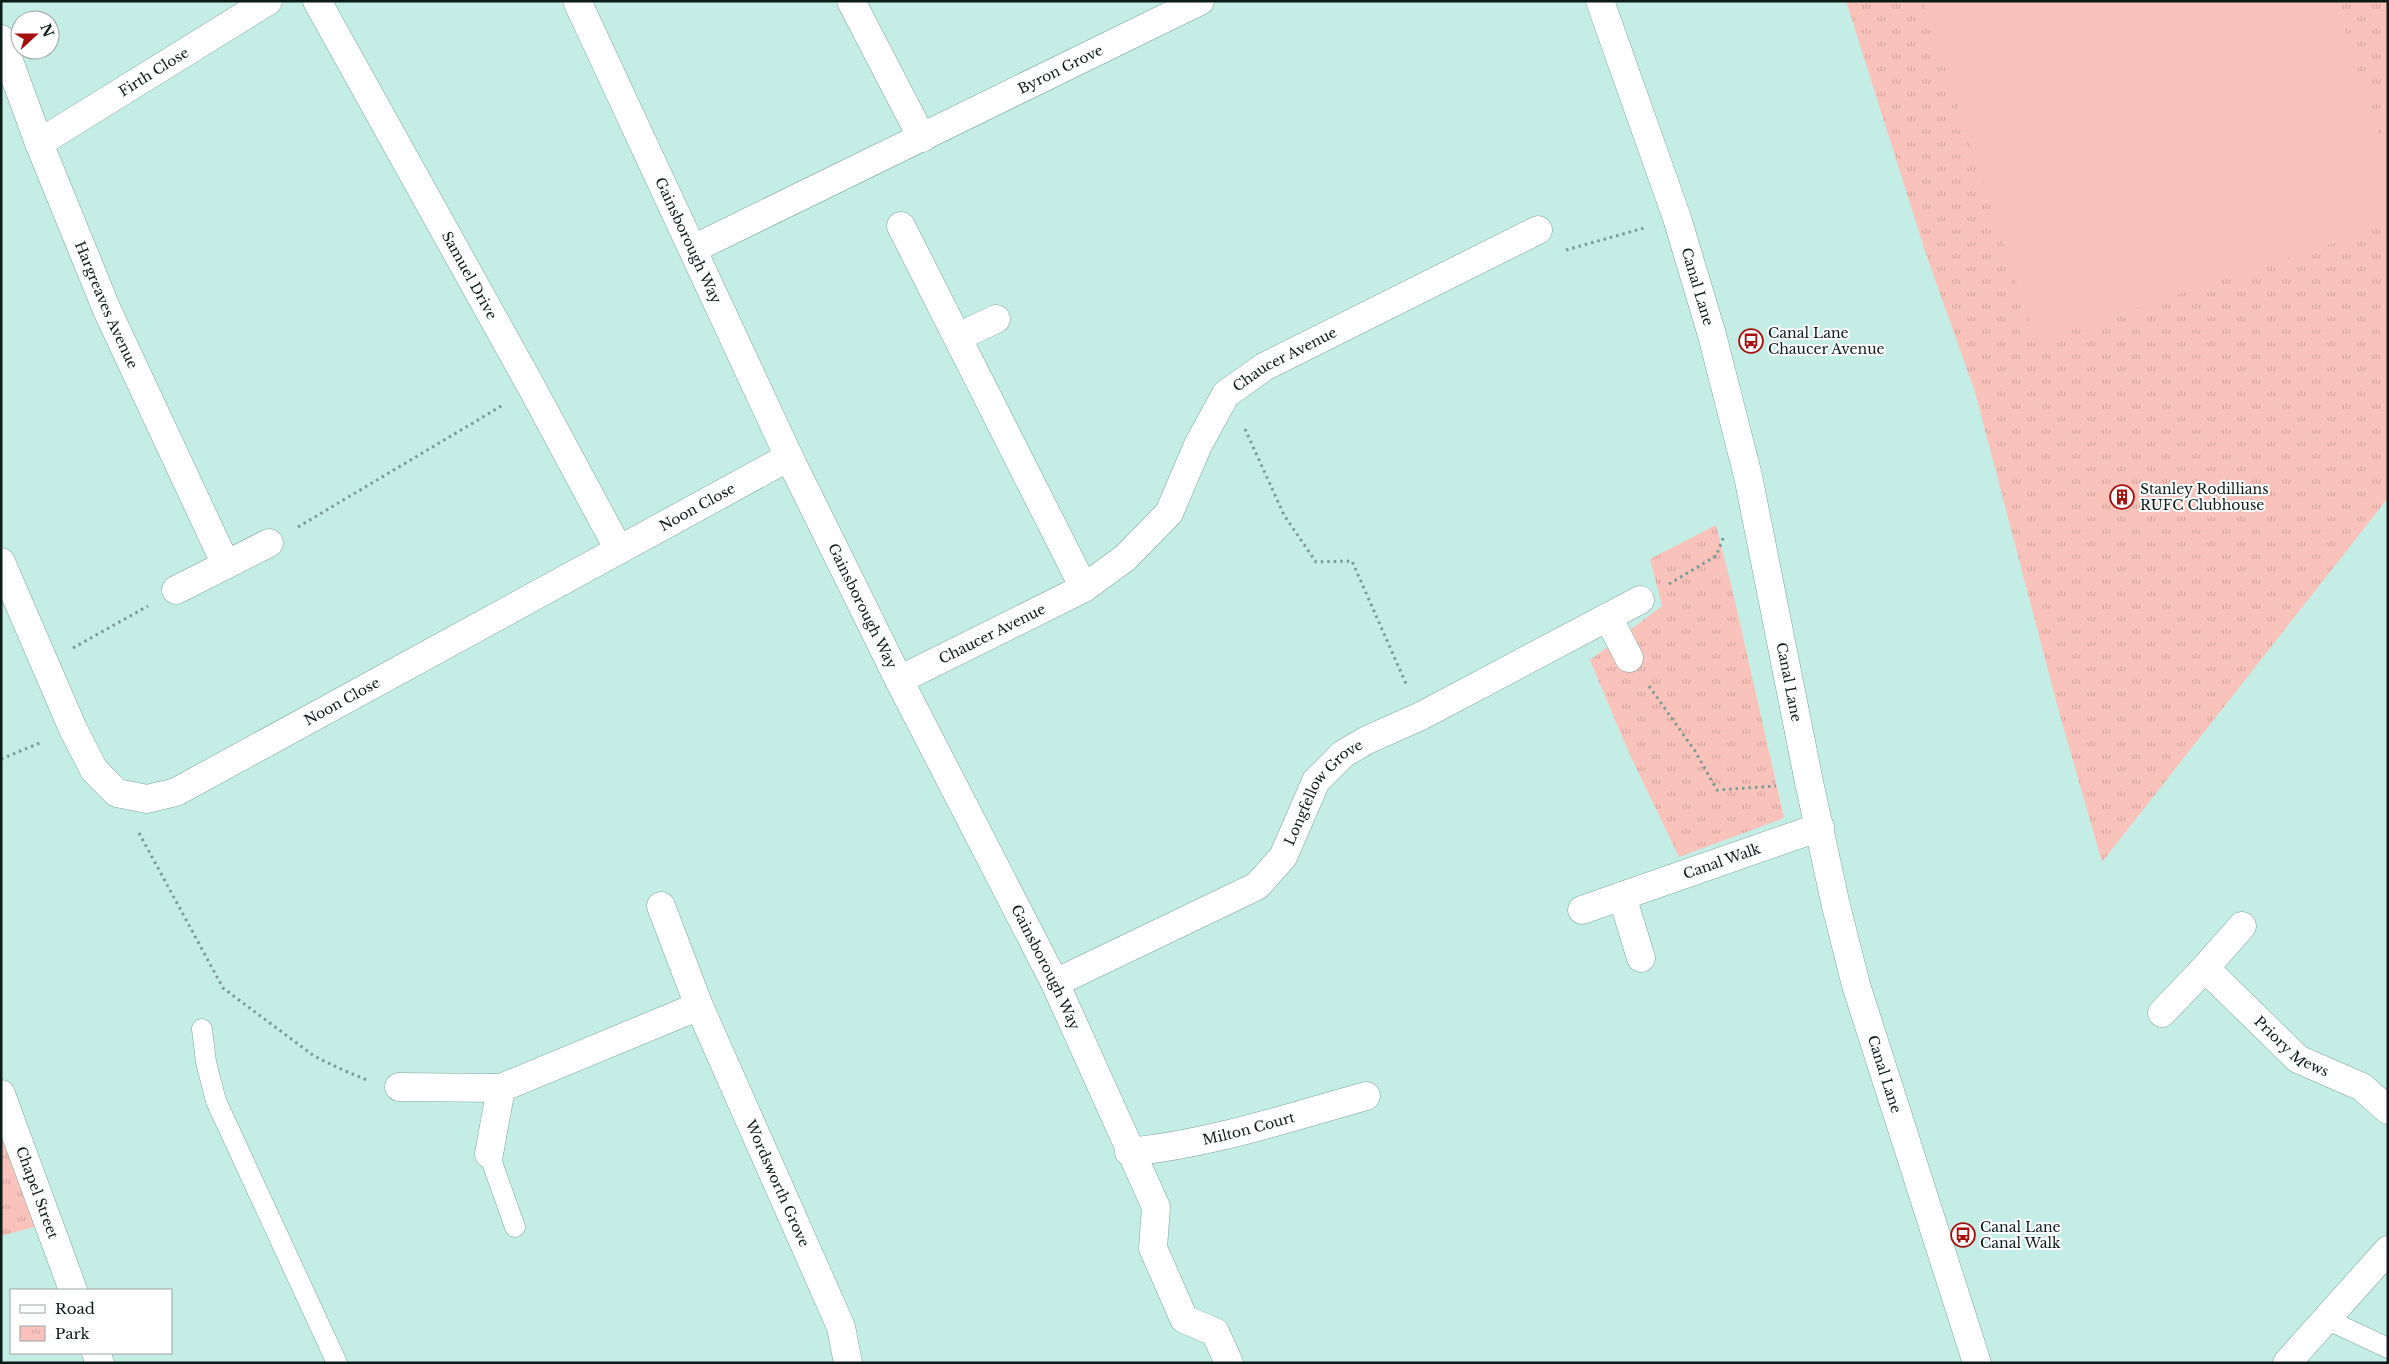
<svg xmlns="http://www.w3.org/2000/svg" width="2389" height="1364" font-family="'Libre Baskerville',serif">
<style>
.park{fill:url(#park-tufts)}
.pitch{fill:#f9c2ba}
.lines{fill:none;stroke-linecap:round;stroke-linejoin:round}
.service-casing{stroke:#7ba49b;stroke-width:21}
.minor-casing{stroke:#7ba49b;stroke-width:29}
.tertiary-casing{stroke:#7ba49b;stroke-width:29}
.path{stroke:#7b9b94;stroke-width:3;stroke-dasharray:2.5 4;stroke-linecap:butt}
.service{stroke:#fff;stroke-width:20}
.minor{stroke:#fff;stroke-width:28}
.tertiary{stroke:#fff;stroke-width:28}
.labels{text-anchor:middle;stroke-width:4;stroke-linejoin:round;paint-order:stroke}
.street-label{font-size:14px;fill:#0b1b18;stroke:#fff}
.poi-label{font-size:14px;fill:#0b1b18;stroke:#fff;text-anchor:start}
</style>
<defs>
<pattern id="park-tufts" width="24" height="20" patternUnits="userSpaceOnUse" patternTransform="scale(1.25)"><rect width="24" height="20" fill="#f9c2ba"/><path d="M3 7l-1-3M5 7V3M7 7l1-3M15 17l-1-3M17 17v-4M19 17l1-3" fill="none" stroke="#d4a69f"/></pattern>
</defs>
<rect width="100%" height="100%" fill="#c4eee5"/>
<path class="park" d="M1846,1H2388V498L2102,862L2059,712L1975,392L1926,254Z
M1716,525L1734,597L1784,818L1679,857L1629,753L1590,660L1662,606L1650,559Z
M1,1107L45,1224L1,1236Z"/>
<path class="pitch" d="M1923,1H2335L2388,162V225L2036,342Z"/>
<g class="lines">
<g class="service-casing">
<path id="service" d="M202,1029L206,1062L216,1101L337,1363
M489,1154L515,1227
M2326,1319L2388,1348"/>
</g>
<g class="minor-casing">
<g id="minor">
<path id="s1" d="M317,1L532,388L619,550"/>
<path id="s2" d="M577,1L789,457L899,680L1055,983L1156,1207L1153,1248L1184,1319L1215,1332L1229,1363"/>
<path d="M851,1L922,138"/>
<path id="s3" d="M1,39L39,143L107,310L226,565"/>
<path id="s4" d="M39,143L268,1"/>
<path d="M901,226L1084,588"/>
<path id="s5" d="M693,249L1200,1"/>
<path d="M958,337L996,319"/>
<path id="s6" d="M1,562L73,729L94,770L117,793L147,799L176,792L789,457"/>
<path d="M176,590L269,543"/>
<path d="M1608,617L1629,658"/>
<path id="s7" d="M899,680L1084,588L1125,558L1169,513L1198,445L1226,394L1264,367L1538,230"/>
<path d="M1622,896L1641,958"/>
<path id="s8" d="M661,906L699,1006L841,1327L848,1363"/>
<path id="s9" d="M1582,910L1820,827"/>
<path d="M2205,968L2242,926"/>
<path id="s10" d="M1055,983L1257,886L1283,857L1316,781L1343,754L1367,740L1421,716L1640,600"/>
<path id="s11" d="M2162,1013L2205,968L2298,1059L2362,1087L2388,1110"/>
<path d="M399,1087L501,1088L699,1006"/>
<path id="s12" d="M1,1094L73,1290"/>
<path id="s13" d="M1129,1152C1210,1144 1288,1118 1366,1096"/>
<path d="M489,1154L501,1088"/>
<path d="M96,1353L100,1363"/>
</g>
</g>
<g class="tertiary-casing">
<g id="tertiary">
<path id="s14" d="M1600,1L1677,218L1712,335L1748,476L1809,782L1836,906L1856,985L1977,1363"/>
<path d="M2287,1363L2388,1250"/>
</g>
</g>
<path class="path" d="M1566,250L1644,228
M1245,429L1284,515L1316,562L1352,561L1407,686
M298,527L503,405
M1669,584L1716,556L1724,536
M73,648L148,606
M1649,686L1695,751L1717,790L1776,786
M1,759L42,742
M139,833L223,988L314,1056L343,1070L367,1080"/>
<use href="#service" class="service"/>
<use href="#minor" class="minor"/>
<use href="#tertiary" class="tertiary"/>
</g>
<defs>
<g id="bus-ring" transform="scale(1.25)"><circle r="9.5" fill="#fff" stroke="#a5100e" stroke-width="1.5"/><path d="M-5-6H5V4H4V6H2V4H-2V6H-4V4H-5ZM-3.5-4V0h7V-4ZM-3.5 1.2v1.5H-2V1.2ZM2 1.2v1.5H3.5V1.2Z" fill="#a5100e"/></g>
<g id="building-ring" transform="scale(1.25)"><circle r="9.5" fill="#fff" stroke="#a5100e" stroke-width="1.5"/><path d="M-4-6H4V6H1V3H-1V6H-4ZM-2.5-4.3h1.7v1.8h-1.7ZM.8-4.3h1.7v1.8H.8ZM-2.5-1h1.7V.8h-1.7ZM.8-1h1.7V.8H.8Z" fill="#a5100e"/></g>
</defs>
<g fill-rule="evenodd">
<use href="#bus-ring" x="1751" y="341"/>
<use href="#building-ring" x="2122" y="497"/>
<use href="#bus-ring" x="1963" y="1235"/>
</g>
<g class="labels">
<g class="street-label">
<text dy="5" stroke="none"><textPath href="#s5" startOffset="409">Byron Grove</textPath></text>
<text dy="5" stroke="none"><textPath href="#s4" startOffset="135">Firth Close</textPath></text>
<text dy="5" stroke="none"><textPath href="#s2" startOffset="264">Gainsborough Way</textPath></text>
<text dy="5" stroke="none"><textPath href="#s1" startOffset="314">Samuel Drive</textPath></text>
<text dy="5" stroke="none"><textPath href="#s14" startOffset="302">Canal Lane</textPath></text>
<text dy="5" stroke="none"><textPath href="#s3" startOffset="286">Hargreaves Avenue</textPath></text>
<text dy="5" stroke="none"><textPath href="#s7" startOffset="521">Chaucer Avenue</textPath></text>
<text dy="5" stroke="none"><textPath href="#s6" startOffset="915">Noon Close</textPath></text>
<text dy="5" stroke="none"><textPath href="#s2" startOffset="669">Gainsborough Way</textPath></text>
<text dy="5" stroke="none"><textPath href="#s7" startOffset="104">Chaucer Avenue</textPath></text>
<text dy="5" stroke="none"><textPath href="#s14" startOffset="708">Canal Lane</textPath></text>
<text dy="5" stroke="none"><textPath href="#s6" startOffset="510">Noon Close</textPath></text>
<text dy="5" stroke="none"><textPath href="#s10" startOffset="341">Longfellow Grove</textPath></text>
<text dy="5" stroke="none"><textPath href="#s9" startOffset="148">Canal Walk</textPath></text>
<text dy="5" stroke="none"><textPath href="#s2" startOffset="1074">Gainsborough Way</textPath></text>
<text dy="5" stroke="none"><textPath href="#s11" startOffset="180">Priory Mews</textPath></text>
<text dy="5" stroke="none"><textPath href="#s14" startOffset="1112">Canal Lane</textPath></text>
<text dy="5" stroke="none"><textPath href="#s13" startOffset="122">Milton Court</textPath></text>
<text dy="5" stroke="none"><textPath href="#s8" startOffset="301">Wordsworth Grove</textPath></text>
<text dy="5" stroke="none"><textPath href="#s12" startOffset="105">Chapel Street</textPath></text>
</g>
<g class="poi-label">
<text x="1768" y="338">Canal Lane<tspan x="1768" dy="16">Chaucer Avenue</tspan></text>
<text x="2140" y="494">Stanley Rodillians<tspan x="2140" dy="16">RUFC Clubhouse</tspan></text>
<text x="1980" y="1232">Canal Lane<tspan x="1980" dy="16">Canal Walk</tspan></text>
</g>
</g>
<rect width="2389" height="1364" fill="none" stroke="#0b1b18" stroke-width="5"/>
<rect x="10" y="1289" width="162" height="65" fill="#ffffff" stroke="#9da4a3"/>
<rect x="20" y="1305" width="25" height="8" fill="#ffffff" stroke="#9da4a3"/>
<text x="55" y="1314" font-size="15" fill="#0b1b18">Road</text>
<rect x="20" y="1326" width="25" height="15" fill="url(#park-tufts)" stroke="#9da4a3"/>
<text x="55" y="1339" font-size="15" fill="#0b1b18">Park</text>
<g transform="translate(35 35) rotate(69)"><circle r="24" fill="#ffffff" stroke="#9da4a3"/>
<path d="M0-4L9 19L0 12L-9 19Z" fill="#a5100e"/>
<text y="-8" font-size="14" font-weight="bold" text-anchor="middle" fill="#0b1b18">N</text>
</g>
</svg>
